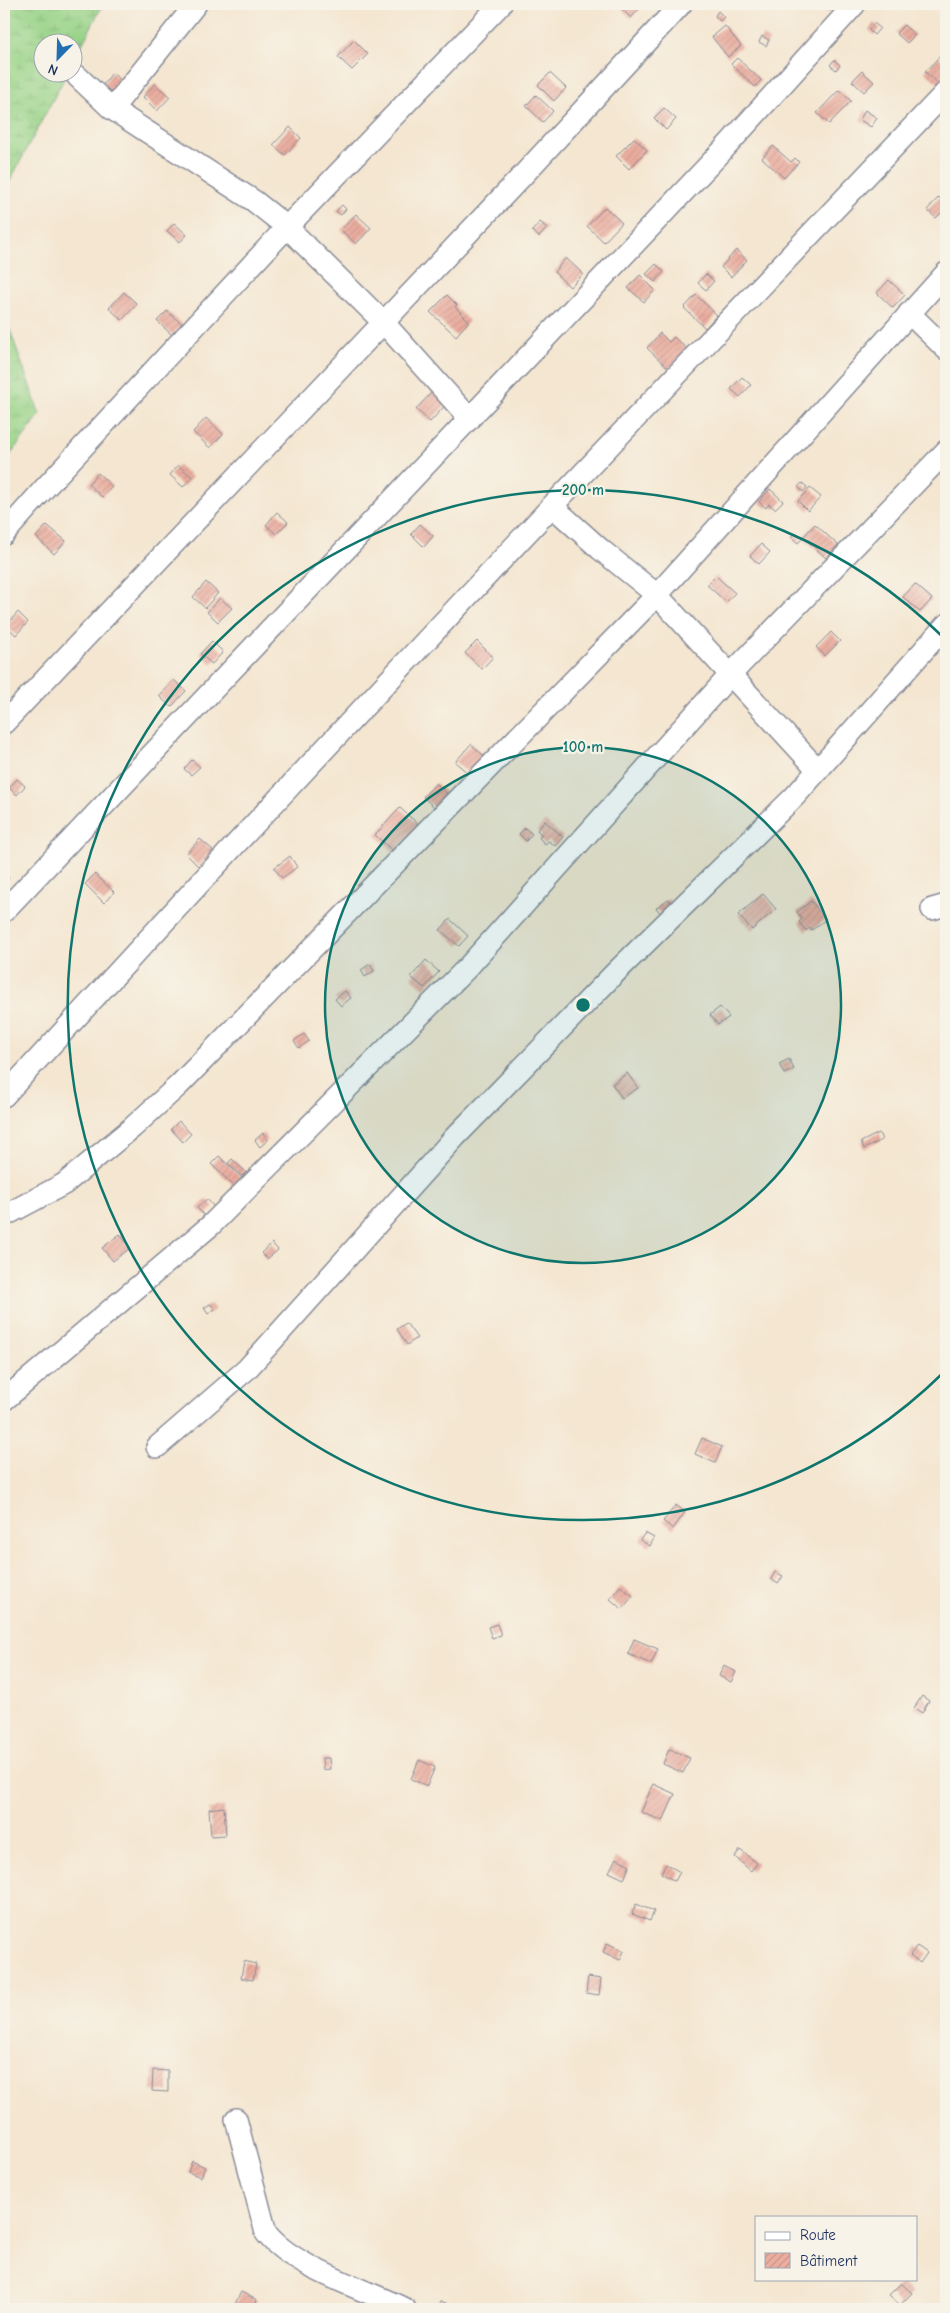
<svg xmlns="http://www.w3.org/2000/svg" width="950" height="2313" font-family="'Comic Neue',sans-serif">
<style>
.wetland{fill:url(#wetland-marsh);stroke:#5a8172}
.building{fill:url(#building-hatch)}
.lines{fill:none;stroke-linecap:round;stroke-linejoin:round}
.minor-casing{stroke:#888a97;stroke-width:24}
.minor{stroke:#fff;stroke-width:21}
.ring{fill:none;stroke:#0f766e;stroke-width:2.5}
.centre{fill:#0f766e;stroke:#f7f3e8;stroke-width:2.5}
.ring-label{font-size:15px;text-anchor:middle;font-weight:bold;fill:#0f766e;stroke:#f7f3e8;stroke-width:4.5;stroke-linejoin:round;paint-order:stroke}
</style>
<defs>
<pattern id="wetland-marsh" width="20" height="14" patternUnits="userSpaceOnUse" patternTransform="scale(1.25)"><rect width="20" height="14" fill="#98d387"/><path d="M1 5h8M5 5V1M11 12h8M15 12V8" fill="none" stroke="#82b577"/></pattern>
<pattern id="building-hatch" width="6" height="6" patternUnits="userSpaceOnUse" patternTransform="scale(1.25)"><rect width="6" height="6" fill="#ebad9f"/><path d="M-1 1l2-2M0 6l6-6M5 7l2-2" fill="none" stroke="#c9958b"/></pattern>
</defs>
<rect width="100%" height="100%" fill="#f7f3e8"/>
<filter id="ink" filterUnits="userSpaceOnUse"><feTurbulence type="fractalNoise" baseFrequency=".02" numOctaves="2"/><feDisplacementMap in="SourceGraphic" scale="10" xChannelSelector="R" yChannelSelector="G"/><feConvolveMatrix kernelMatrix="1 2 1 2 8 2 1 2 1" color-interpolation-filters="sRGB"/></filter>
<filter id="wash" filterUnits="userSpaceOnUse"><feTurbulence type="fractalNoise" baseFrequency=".0096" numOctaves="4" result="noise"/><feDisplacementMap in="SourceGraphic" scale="20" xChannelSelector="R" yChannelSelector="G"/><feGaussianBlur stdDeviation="1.12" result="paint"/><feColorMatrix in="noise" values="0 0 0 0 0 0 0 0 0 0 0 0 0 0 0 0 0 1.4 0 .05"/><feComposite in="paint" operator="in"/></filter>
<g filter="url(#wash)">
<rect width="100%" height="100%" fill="#f4e6d0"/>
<path class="wetland" d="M4,4H103L73,62L72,42H42V72L67,73L4,192Z
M4,313L40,415L4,463Z"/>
<g id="blocks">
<path class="building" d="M623,4H643V5L631,18L620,7Z
M822,4H836L830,11Z
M718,11L724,17L720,21L715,16Z
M874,23L880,28L874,35L869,30Z
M904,25L915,35L907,43L896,33Z
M725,26L741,46L728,57L712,37Z
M762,36L769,40L766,46L759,42Z
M354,40L368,54L352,70L338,57Z
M939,57L946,64V76L939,84L925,72Z
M737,58L761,80L755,87L731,64Z
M834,60L840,65L836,70L830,65Z
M862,71L874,82L864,92L852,81Z
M112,73L121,80L119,83L125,87L115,100L100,89Z
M550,73L566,88L554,101L538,85Z
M155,84L170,97L157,111L143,97Z
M839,90L851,101L829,124L817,113Z
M536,95L553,111L543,122L526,106Z
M664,108L676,119L666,130L654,118Z
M865,110L877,118L871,127L860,120Z
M290,127L301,138L285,155L273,145Z
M634,138L647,150L629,169L616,156Z
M773,146L791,162L795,158L799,162L784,178L762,158Z
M939,197L946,204V216L942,212L936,218L927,210Z
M342,205L346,209L341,215L336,211Z
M605,207L622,223L604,242L587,226Z
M356,214L371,228L356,244L341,230Z
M540,222L547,228L539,237L532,231Z
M174,223L187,235L180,242L167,231Z
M736,250L747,260L731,277L721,267Z
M566,258L583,274L570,287L554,272Z
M656,264L664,272L655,282L646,274Z
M706,274L714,281L706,290L698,283Z
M640,275L655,290L644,302L628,288Z
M889,280L905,295L893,308L877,293Z
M124,292L137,304L122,320L109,308Z
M447,295L457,305L455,307L469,321L456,336L430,312Z
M696,295L717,315L705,328L684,308Z
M167,311L182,324L172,335L157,321Z
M660,333L669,342L674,337L687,349L669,369L647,348Z
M742,377L751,385L740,397L731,389Z
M436,388L450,400L430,422L416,409Z
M206,418L223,434L210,448L193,432Z
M178,465L192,477L183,487L170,475Z
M98,473L112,486L102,497L88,484Z
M802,483L807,487L803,492L798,487Z
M810,488L821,497L808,511L798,501Z
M770,489L783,501L775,509L769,504L766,508L759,502Z
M277,512L288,522L276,534L266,525Z
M420,524L433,536L424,547L411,534Z
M815,524L838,545L826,558L803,537Z
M47,525L66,541L54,554L36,537Z
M795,533L802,539L798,543L791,537Z
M761,544L770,552L759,564L750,556Z
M716,576L735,593L726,602L707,585Z
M206,582L218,593L205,608L193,597Z
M915,584L932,599L920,612L903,597Z
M220,598L232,608L218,622L207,612Z
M18,612L28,622L16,635L6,626Z
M831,632L840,641L825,656L816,647Z
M212,641L223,652L212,664L200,654Z
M477,641L493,657L482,669L465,653Z
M174,680L186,691L171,707L159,696Z
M471,744L484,756L468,773L455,762Z
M192,760L200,767L191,775L184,769Z
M17,779L25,786L17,795L9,788Z
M436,783L447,794L434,807L423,797Z
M400,808L419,825L394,852L375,835Z
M545,821L563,837L555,846L549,841L545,844L539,838L542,835L537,830Z
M525,828L532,834L526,841L519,834Z
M200,839L213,850L198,866L186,854Z
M290,856L297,867L282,878L274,868Z
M4,873L9,878L4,883Z
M95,874L114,892L104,903L85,884Z
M763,894L776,909L752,930L738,915Z
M668,899L677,910L666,919L656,908Z
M811,901L826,919L812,930L810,927L806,931L799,922L802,919L797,912Z
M450,919L468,936L459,946L440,930Z
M426,960L439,972L424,988L411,977Z
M370,964L374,971L365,977L361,970Z
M345,991L351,998L341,1006L335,999Z
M720,1007L729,1017L718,1025L710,1015Z
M304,1034L309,1041L299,1048L294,1041Z
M789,1059L794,1069L784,1074L779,1064Z
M627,1073L638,1088L622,1098L612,1084Z
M179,1121L191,1134L183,1142L171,1129Z
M263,1133L268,1140L260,1147L255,1140Z
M879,1133L882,1140L864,1149L861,1142Z
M219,1156L243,1179L235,1187L211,1164Z
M232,1159L246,1172L242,1176L228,1163Z
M207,1199L214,1207L205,1216L197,1208Z
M120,1234L130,1248L113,1261L102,1248Z
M272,1243L278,1250L267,1259L261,1253Z
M210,1304L215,1309L208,1314L204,1308Z
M406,1323L417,1338L407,1345L397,1329Z
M702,1438L722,1447L715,1463L695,1454Z
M676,1505L685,1512L673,1529L663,1521Z
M645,1533L654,1538L650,1546L640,1540Z
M775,1572L783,1576L778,1584L771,1579Z
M620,1586L633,1596L622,1609L610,1599Z
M497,1624L501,1635L492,1638L488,1627Z
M634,1639L658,1649L651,1664L628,1654Z
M724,1665L736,1672L731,1682L719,1676Z
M922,1696L929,1701L922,1713L914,1708Z
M669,1749L690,1758L683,1773L663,1764Z
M322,1758H329L330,1769L323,1770Z
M419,1760L435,1767L427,1786L411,1779Z
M653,1784L675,1794L663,1821L641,1812Z
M224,1807L226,1835L211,1836L209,1809Z
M740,1850L757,1863L751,1871L735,1857Z
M616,1858L630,1865L624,1879L609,1872Z
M666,1864L680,1872L675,1881L661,1873Z
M636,1904L654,1911L650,1921L632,1914Z
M607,1943L624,1951L620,1960L603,1952Z
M917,1946L927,1953L920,1963L910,1955Z
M244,1961L256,1964L253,1980L241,1978Z
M588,1977L601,1979L599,1995L586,1993Z
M153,2070L168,2071V2092L152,2091Z
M192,2161L205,2167L201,2177L188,2172Z
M901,2283L912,2293L900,2305L889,2295Z
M241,2292L257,2300L253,2309H245L235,2304Z
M441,2301L459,2309H437Z"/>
</g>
</g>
<g filter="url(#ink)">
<use href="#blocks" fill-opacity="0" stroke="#888a97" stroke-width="1"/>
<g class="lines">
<g class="minor-casing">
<path id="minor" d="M77,76L112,109L254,201L287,227L384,323L470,419
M112,109L196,4
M909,313L946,349
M552,506L600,549L657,595L818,770
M4,534L43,490L287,227L501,4
M4,723L524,174L681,4
M932,909L946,905
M4,911L725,148L855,4
M4,1096L234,846L552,506L946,92
M4,1216L64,1184L133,1127L179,1085L657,595L946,273
M4,1400L211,1225L467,968L731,674L946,451
M157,1447L247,1369L455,1137L615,973L795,796L946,625
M236,2119L266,2233C293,2268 365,2289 405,2309"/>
</g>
<use href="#minor" class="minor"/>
</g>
</g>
<circle cx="583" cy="1005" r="258" fill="#0f766e" fill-opacity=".12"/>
<g class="ring">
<circle cx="583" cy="1005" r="258"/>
<path d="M944 1372A515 515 0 1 1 944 638"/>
</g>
<circle cx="583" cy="1005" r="8" class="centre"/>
<g class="ring-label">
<text x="583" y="495">200 m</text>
<text x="583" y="752">100 m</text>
</g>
<rect width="950" height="2313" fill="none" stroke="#f7f3e8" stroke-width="20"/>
<rect x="755" y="2216" width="162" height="65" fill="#f7f3e8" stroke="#9fa5b1"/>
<rect x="765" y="2232" width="25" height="8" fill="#ffffff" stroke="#9fa5b1"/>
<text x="800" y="2240" font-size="15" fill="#1b2f5e">Route</text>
<rect x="765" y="2253" width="25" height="15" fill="url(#building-hatch)" stroke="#9fa5b1"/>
<text x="800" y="2266" font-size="15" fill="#1b2f5e">Bâtiment</text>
<g transform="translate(58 58) rotate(203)"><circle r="24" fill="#f7f3e8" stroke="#9fa5b1"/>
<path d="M0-4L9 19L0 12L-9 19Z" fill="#1f6fb2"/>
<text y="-8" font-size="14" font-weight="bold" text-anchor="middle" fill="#1b2f5e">N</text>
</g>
</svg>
